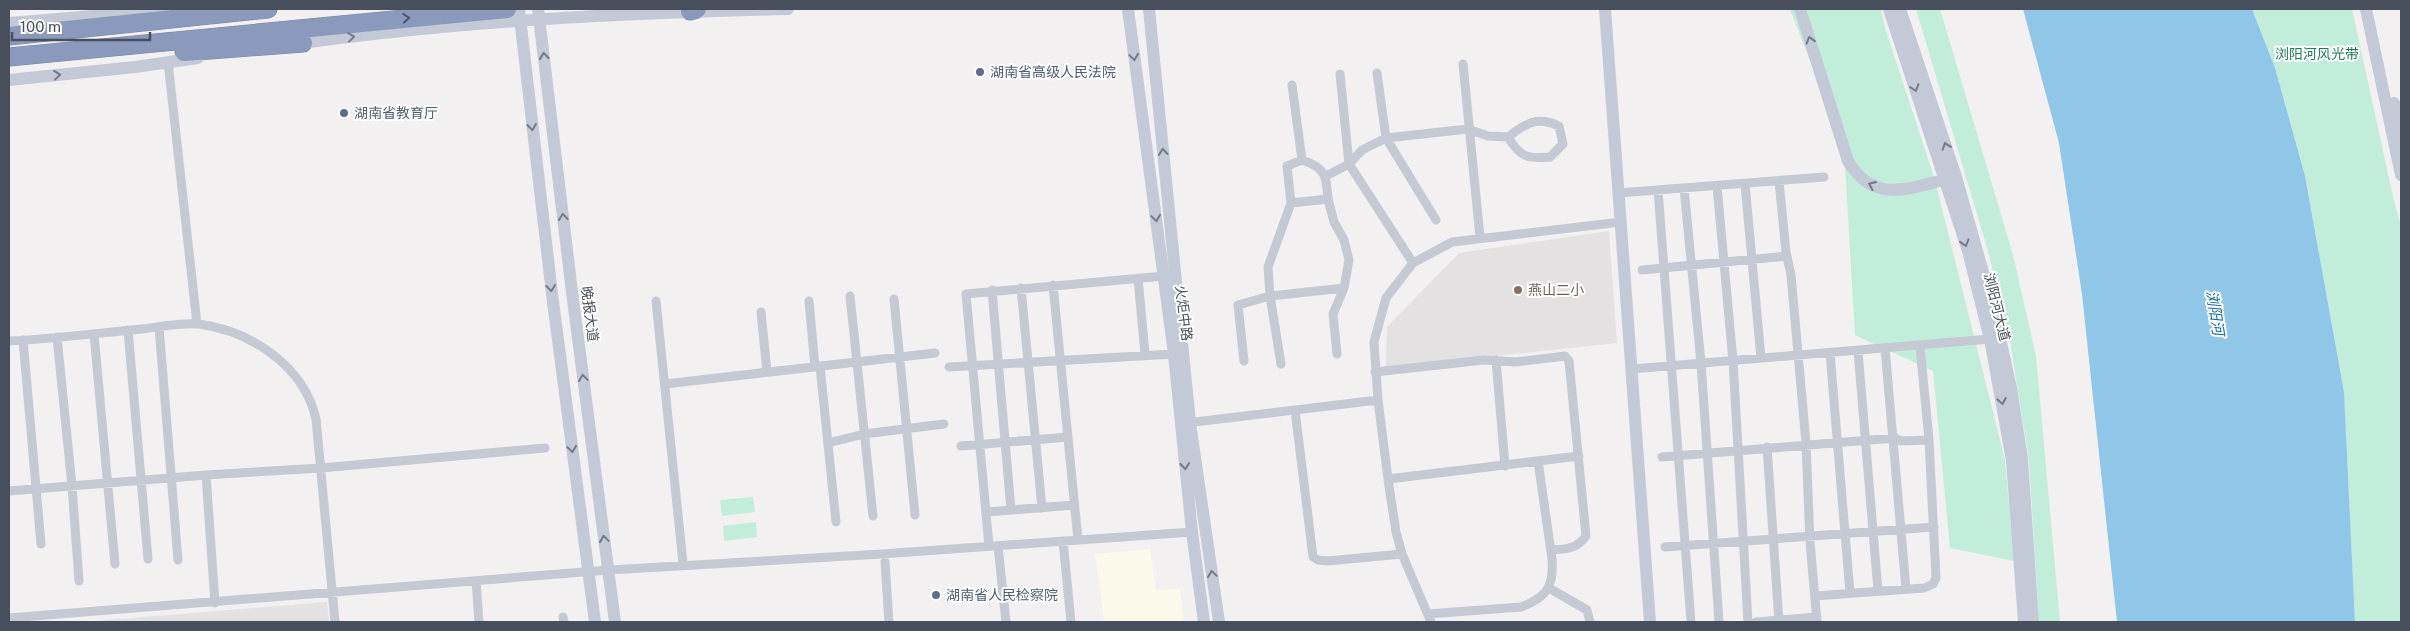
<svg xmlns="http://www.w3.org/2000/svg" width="2410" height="631" font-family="'Public Sans','Noto Sans SC',sans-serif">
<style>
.commercial{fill:#fbf9ea}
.education{fill:#e3e1e1}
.green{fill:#c1edda}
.water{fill:#90c6e8}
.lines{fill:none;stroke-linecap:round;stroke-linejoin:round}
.highway-casing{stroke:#7584a8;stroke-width:19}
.street{stroke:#c4c9d4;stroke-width:9}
.secondary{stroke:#c3c9d7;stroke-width:12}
.highway{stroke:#8a99bc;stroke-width:18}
.oneway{stroke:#4b5361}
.oneway2{stroke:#737a87}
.service-dot{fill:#5c6f8a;stroke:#fff;stroke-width:2}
.education-dot{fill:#8d6e63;stroke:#fff;stroke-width:2}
.labels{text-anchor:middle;stroke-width:4;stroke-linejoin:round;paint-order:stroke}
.park-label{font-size:14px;fill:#1c7b5c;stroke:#fff}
.service-label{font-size:14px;fill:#4e5e75;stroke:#fff;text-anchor:start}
.education-label{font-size:14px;fill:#785e54;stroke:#fff;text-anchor:start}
.street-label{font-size:14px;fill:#484f5c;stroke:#fff}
.water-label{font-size:15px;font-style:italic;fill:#146ca4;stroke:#fff}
</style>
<rect width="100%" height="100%" fill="#f2f0f0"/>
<path class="commercial" d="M1150,549L1156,590L1180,589L1184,622H1104L1095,554Z"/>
<path class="education" d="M1609,231L1617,343L1386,368L1387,327L1459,253Z
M327,602L329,622H82Z"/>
<path class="green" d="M1790,9H1881L1885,28L1934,177L2005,460L2014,561L1950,548L1933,371L1855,335L1844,148Z
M1916,9H1940L2013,255L2036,356L2060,622H2039L2029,460L2010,341L1988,251Z
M2252,9H2352L2394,201L2401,226V622H2355L2344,392L2305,176L2275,68Z
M753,497L755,512L722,516L720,500Z
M756,522L757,537L724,541L723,526Z"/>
<path class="water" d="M2023,9H2252L2275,68L2305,176L2344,392L2355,622H2117L2082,294L2059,143Z"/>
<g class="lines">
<g class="highway-casing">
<path id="highway" d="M690,11L697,9
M9,36L268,9
M184,52L303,43
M9,57L507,9"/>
</g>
<path class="street" d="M168,62L197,324
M1463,64L1480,237
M1377,73L1386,138L1436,220
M1340,74L1349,164L1413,263
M1326,176L1349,164L1362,150L1386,138L1468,129L1488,136L1508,137C1520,157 1527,159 1550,157L1563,144L1559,126C1537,116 1526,123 1508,137
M1779,181L1786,252L1791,275L1806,443L1810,542L1817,622
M1745,184L1761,358
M1717,186L1733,361L1748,622
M1684,188L1701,363L1719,622
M1658,190L1691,622
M1618,193L1824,177
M1328,199L1334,222L1344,240L1349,260L1344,288L1333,314L1337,354
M1291,203L1287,166L1302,160L1292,85
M1642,270L1787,256
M1138,278L1145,354
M1053,285L1078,540
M1021,288L1042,508
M992,290L1011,510
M850,296L873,516
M894,299L915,515
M656,301L683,563
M809,301L815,367
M761,312L767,372
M159,327L178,560
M128,330L148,559
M94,334L115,564
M57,337L72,486L79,581
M23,340L41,544
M9,341C53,339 98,333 142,329C160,327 181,322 199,324C251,331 304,366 316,419L335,622
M1885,348L1906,589
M1858,351L1878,591
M1830,353L1850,593
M1496,360L1505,466
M1244,361L1238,305L1270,296L1344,288
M1281,364L1270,296L1268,267L1291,203L1328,199C1326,175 1326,168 1302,160
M820,366L836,522
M949,367L1174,354
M1632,369L1990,339
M1375,372L1484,360L1516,362L1565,356L1569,361L1586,536C1577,549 1566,549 1551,550
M665,384L935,353
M1295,410L1313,557L1318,560L1327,561L1402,554
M1186,423L1378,400
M828,443L864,434L944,424
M961,446L1068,437
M1767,447L1779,622
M1662,457L1895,438L1901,441L1929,440
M206,475L215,603
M1388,479L1579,456
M9,491L206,475L321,468L545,448
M986,512L1074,505
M1063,541L1071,622
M989,546L966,294L1164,276
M998,546L1006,622
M1665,547L1934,527
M885,562L889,622
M476,581L479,622
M1549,588L1587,610L1590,622
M1815,596L1924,588L1933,584L1936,578L1929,440L1920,346
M1428,614L1521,607C1547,597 1554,587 1552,559L1538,461
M563,617L564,622
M9,618L609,570L882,554L1192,532
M1431,622L1402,554L1396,532L1388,479L1378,400L1374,342L1386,298L1413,263L1452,242L1621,222
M1756,622L1817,617"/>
<path class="secondary" d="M519,9L552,294L595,622
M538,9L572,292L615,622
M1128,9L1174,354L1192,532L1204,622
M1149,9L1190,423L1219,622
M1605,9L1650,622
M1800,9L1848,161C1875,206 1911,187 1952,178
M1889,9L1968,251L1990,339L2012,460L2024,622
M1900,9L1956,177L1994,311L2011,388L2022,459L2033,622
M2366,9L2401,175
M9,23L177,9
M295,44C458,21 623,13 788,9
M9,80L135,67L198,58
M2394,103L2401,134"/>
<use href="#highway" class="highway"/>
</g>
<defs><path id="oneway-chevron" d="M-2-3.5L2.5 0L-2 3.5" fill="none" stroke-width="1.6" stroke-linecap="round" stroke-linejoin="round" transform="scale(1.25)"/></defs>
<use class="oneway" href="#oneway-chevron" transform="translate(406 18) rotate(-5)"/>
<g class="oneway2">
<use href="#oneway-chevron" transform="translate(351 37) rotate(-7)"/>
<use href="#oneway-chevron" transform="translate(1810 40) rotate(-107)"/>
<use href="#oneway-chevron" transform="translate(544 56) rotate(-97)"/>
<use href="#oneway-chevron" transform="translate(1134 57) rotate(82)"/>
<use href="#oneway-chevron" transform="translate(57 75) rotate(-6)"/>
<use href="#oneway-chevron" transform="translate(1915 88) rotate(72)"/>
<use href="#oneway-chevron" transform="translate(532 127) rotate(83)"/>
<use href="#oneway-chevron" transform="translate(1946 146) rotate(-109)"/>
<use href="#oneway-chevron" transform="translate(1163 152) rotate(-96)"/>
<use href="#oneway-chevron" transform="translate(1872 185) rotate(-156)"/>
<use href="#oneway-chevron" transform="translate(563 217) rotate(-97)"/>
<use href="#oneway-chevron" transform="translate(1156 218) rotate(82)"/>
<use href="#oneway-chevron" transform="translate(1965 243) rotate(73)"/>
<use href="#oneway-chevron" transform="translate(551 288) rotate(83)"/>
<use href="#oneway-chevron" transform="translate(583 378) rotate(-98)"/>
<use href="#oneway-chevron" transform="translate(2002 401) rotate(80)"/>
<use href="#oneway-chevron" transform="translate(572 449) rotate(82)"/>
<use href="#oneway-chevron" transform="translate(1185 466) rotate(84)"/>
<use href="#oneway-chevron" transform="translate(604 539) rotate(-98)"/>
<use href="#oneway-chevron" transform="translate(1212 574) rotate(-98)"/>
</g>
<g class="service-dot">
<circle cx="980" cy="72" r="5"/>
<circle cx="344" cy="113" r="5"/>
<circle cx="936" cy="595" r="5"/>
</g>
<circle class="education-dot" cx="1518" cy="290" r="5"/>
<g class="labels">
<g class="park-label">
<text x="2317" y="59">浏阳河风光带</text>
</g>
<g class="service-label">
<text x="990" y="77">湖南省高级人民法院</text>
<text x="354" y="118">湖南省教育厅</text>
<text x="946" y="600">湖南省人民检察院</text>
</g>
<g class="education-label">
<text x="1528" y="295">燕山二小</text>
</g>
<g class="street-label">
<text transform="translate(1997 307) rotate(76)" y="5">浏阳河大道</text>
<text transform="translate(1184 313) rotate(83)" y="5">火炬中路</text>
<text transform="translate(590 314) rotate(83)" y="5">晚报大道</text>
</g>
<g class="water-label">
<text transform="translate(2215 313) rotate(81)" y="5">浏阳河</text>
</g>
</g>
<rect width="2410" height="631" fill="none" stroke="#484f5c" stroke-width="20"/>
<path d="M12 32v8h138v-8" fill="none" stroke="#484f5c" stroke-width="2.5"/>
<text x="20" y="32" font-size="15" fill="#484f5c" stroke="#ffffff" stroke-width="4" paint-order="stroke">100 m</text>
</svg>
